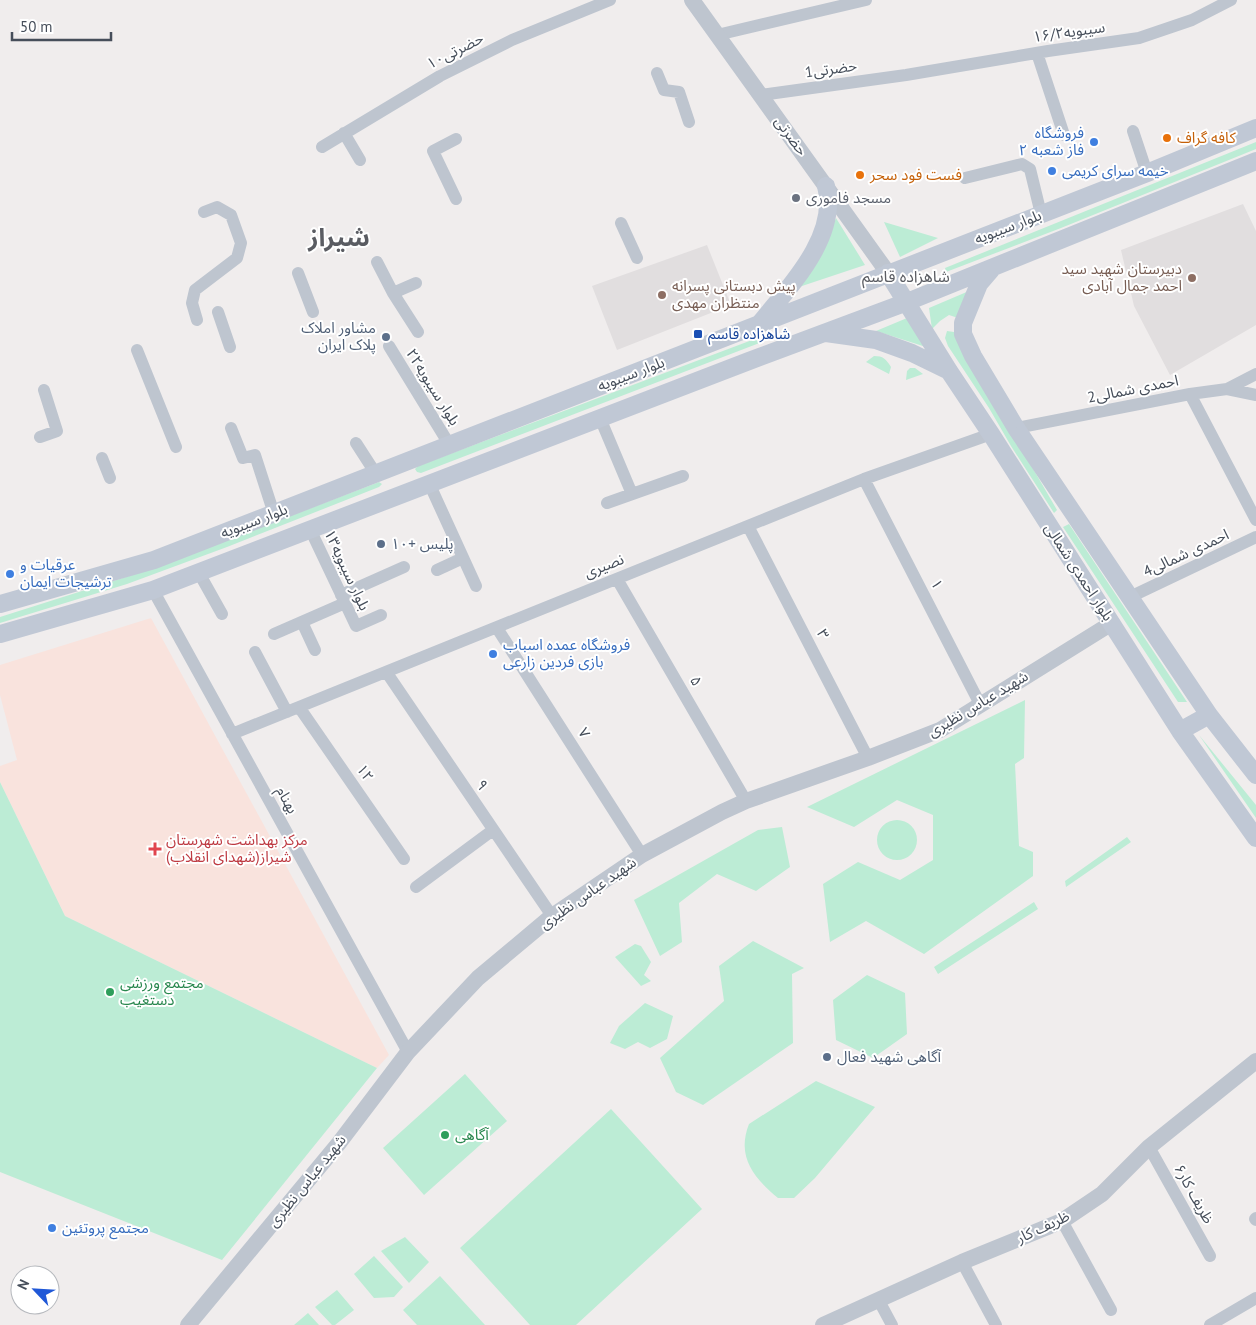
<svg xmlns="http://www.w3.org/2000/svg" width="1256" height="1325" font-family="'PT Sans','Noto Sans Arabic',sans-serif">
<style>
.education{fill:#e1dedf}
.medical{fill:#f9e3dd}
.green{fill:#bcecd5}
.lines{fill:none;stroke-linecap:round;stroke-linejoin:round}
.minor{stroke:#bec5cf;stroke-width:12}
.tertiary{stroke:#bec5cf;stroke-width:16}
.secondary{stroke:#c0c8d5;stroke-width:18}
.food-dot{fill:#e8710a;stroke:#fff;stroke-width:2}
.shop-dot{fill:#3f7fe0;stroke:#fff;stroke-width:2}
.worship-dot{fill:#6b7280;stroke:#fff;stroke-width:2}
.education-dot{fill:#8d6e63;stroke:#fff;stroke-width:2}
.transit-dot{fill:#1a4fb4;stroke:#fff;stroke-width:2}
.service-dot{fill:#5c6f8a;stroke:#fff;stroke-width:2}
.health-dot{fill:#e0444e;stroke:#fff;stroke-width:2}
.leisure-dot{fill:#2e9e5b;stroke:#fff;stroke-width:2}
.labels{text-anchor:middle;stroke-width:4;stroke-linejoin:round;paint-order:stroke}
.street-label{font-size:15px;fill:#464e5a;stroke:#fff}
.shop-label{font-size:15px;fill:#366cbe;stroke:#fff;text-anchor:start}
.food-label{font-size:15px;fill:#c56008;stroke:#fff;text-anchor:start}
.worship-label{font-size:15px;fill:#5b616d;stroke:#fff;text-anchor:start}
.education-label{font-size:15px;fill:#785e54;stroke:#fff;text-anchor:end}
.service-label{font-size:15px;fill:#4e5e75;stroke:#fff;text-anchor:start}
.transit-label{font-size:15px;fill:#164399;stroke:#fff;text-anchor:start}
.health-label{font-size:15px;fill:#be3a42;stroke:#fff;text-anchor:start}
.leisure-label{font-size:15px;fill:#27864d;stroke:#fff;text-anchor:start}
.neighbourhood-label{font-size:16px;fill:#5a5c62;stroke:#fff}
.town-label{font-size:25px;font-weight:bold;fill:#5a5c62;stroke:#fff}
</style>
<rect width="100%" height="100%" fill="#f0eded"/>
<path class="education" d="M1243,204L1256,231V325L1170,375L1134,306L1121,250Z
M707,245L731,305L617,350L592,286Z"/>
<path class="medical" d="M151,618L389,1055L377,1068L65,916L0,782V766L17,760L0,695V665Z"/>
<path class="green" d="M1256,142V149L1061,228L946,272L945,268Z
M836,218L865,265L796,288C818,267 825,246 836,218Z
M884,222L938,238L900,257Z
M969,291L961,319L949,315L940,321L932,329L929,308Z
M907,318L926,347L876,331Z
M947,331L954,332L1057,510L1054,513L1011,446L989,408L948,346L945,338Z
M765,335L767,340L421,473L417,472L415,469L418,466Z
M874,356C883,356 886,359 891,367L889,374L866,362Z
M910,368H915L923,374L906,380L907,371Z
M379,482L382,484L379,487L227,547L127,584L0,623V617L148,570Z
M1069,524L1187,702H1178L1063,527Z
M1025,700L1024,758L1015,764L1019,846L1033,852V876L924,954L866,921L830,942L823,884L858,862L900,880L933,860V815L897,800L854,827L807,807Z
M1199,735L1256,805V818Z
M0,782L65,916L377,1068L222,1260L0,1172Z
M877 840a20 20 0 1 1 40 0a20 20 0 1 1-40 0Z
M782,827L790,867L756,891L717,874L679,903L682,942L660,956L634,900L758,830Z
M1127,837L1131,842L1066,887L1065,881Z
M1034,902L1038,909L938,974L934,967Z
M753,941L804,968L792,974L793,1043L703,1105L676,1092L660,1058L724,1001L719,966Z
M635,944L641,946L651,962L644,975L651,981L641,986L615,957Z
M867,975L905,993L907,1034L873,1058L836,1040L833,1000Z
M645,1003L673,1016L667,1039L650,1048L638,1042L625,1049L610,1043L619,1026Z
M465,1074L507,1121L424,1195L383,1148Z
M816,1081L875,1107L815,1178L794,1198H778C754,1178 736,1157 749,1124Z
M611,1109L702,1209L576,1325H530L460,1248Z
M405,1237L429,1262L409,1283L381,1251Z
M374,1256L403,1287L394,1297L374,1298L354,1274Z
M440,1276L485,1325H417L403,1310Z
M337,1290L354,1310L335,1325H332L315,1307Z
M308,1313L319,1325H294Z"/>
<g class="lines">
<path class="minor" d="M717,35L866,0
M1037,53L1064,135
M657,73L664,90L679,92L689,122
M761,95L906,75L1048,51L1139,38L1192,20L1231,0
M1133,131L1147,173
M344,133L360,160
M456,139L433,151L456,199
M322,147L440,76L512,40L610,0
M965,178L1022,164L1030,169L1041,214
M621,223L637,258
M377,262L393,293L418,332
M298,273L313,312
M393,293L416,283
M218,312L230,347
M197,320L192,303L195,290L237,258L241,243L231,215L217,207L204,212
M389,346L449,444
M137,350L176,447
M1227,389L1256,374
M1190,394L1256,520
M600,418L632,494
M231,428L243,458L255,455L274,514
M1016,428L1190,394L1227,389L1256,395
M40,437L57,431L44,390
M356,443L376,474
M102,458L110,478
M864,479L980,704
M429,483L476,586
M607,503L683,476
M748,526L868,758
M310,529L356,626L381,615
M437,570L463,558
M199,573L222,614
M617,579L746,801
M153,590L408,1052
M341,595L404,567
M1130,597L1256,537
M302,622L315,650
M497,628L642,855
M274,634L345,603
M255,652L287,712
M387,673L552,916
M299,707L404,859
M232,734L864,479L991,434
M416,887L493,830
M1149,1147L1210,1256
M1256,1218L1255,1219L1256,1220
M1062,1221L1111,1310
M962,1262L996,1325
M878,1299L892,1325
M1210,1325L1256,1298"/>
<path class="tertiary" d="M692,0L888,273
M188,1325L339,1143L408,1052L478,978L552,916L642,855L722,812L746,801L868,758L940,730L1112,623
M823,1325L962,1262L1062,1221L1102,1194L1149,1147L1256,1061"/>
<path class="secondary" d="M991,270L979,284L963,323V334L973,356L1016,428L1209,715L1256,775
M888,273L949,371L991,434L1180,731L1256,838
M761,322C790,286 839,236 826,186
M826,333L876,340L912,353L949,371
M0,604L154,560L1147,173L1256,128
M0,634L153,590L749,361L907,302L1256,161
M1180,731L1209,715"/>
</g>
<g class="food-dot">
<circle cx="1167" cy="138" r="5"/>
<circle cx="860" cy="175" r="5"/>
</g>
<g class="shop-dot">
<circle cx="1094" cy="142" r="5"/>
<circle cx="1052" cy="171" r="5"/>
<circle cx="10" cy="574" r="5"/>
<circle cx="493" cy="654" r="5"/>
<circle cx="52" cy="1228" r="5"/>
</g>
<circle class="worship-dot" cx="796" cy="198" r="5"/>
<g class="education-dot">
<circle cx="1192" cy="278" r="5"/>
<circle cx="662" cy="295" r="5"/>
</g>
<rect class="transit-dot" x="693" y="329" width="10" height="10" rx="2.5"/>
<g class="service-dot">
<circle cx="386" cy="337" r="5"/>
<circle cx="381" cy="544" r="5"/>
<circle cx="827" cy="1057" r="5"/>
</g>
<path class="health-dot" d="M152.5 841.5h5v5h5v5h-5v5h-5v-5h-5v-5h5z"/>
<g class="leisure-dot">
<circle cx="110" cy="992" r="5"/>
<circle cx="445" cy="1135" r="5"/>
</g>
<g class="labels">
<g class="street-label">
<text transform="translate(1069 32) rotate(-8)" y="5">سیبویه۱۶/۲</text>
<text transform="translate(455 51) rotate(-27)" y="5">حضرتی۱۰</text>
<text transform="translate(831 69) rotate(-8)" y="5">1حضرتی</text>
<text transform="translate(791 136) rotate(54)" y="5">حضرتی</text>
<text transform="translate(1008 227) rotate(-21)" y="5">بلوار سیبویه</text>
<text transform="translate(631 374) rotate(-21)" y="5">بلوار سیبویه</text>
<text transform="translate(433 387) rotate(58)" y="5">بلوار سیبویه۲۲</text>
<text transform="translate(1133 389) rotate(-11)" y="5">2احمدی شمالی</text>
<text transform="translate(254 521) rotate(-21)" y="5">بلوار سیبویه</text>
<text transform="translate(1186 553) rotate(-25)" y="5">4احمدی شمالی</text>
<text transform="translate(604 566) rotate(-22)" y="5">نصیری</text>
<text transform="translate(347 570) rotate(65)" y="5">بلوار سیبویه۱۳</text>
<text transform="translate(1079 572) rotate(57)" y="5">بلوار احمدی شمالی</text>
<text transform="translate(937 584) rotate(63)" y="5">۱</text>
<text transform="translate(823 634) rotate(63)" y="5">۳</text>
<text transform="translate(696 681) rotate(60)" y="5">۵</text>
<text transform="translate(978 704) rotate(-31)" y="5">شهید عباس نظیری</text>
<text transform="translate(584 733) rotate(57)" y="5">۷</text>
<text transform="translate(365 773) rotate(55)" y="5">۱۲</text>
<text transform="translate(482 785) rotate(56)" y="5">۹</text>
<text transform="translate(287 800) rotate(61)" y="5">بهنام</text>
<text transform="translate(588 893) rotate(-35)" y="5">شهید عباس نظیری</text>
<text transform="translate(307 1181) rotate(-51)" y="5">شهید عباس نظیری</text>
<text transform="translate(1194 1194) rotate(61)" y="5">ظریف کار۶</text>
<text transform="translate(1043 1227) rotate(-25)" y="5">ظریف کار</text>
</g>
<g class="shop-label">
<text x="1084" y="138" text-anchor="end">فروشگاه<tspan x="1084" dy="17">فاز شعبه ۲</tspan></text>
<text x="1062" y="176">خیمه سرای کریمی</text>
<text x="20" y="570">عرقیات و<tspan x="20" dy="17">ترشیجات ایمان</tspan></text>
<text x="503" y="650">فروشگاه عمده اسباب<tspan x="503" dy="17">بازی فردین زارعی</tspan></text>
<text x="62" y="1233">مجتمع پروتئین</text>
</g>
<g class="food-label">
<text x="1177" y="143">کافه گراف</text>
<text x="870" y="180">فست فود سحر</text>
</g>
<g class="worship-label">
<text x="806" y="203">مسجد فاموری</text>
</g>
<g class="education-label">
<text x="1182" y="274">دبیرستان شهید سید<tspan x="1182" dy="17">احمد جمال آبادی</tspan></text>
<text x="672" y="291" text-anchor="start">پیش دبستانی پسرانه<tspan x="672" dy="17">منتظران مهدی</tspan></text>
</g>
<g class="service-label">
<text x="376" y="333" text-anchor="end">مشاور املاک<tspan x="376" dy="17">پلاک ایران</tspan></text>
<text x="391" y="549">پلیس +۱۰</text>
<text x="837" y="1062">آگاهی شهید فعال</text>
</g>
<g class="transit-label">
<text x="708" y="339">شاهزاده قاسم</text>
</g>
<g class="health-label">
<text x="166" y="845">مرکز بهداشت شهرستان<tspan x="166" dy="17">شیراز(شهدای انقلاب)</tspan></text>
</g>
<g class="leisure-label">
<text x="120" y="988">مجتمع ورزشی<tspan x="120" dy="17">دستغیب</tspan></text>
<text x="455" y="1140">آگاهی</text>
</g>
<g class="neighbourhood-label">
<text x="906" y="282">شاهزاده قاسم</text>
</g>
<g class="town-label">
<text x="339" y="246">شیراز</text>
</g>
</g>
<g transform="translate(35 1290) rotate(295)"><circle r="24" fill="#ffffff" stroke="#b5b8bd"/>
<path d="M0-4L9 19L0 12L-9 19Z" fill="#2058d7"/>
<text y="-8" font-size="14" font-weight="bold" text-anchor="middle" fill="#464e5a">N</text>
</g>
<path d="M12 32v8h99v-8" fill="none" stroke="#464e5a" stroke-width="2.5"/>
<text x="20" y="32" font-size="15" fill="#464e5a" stroke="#ffffff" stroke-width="4" paint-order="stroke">50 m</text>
</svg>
